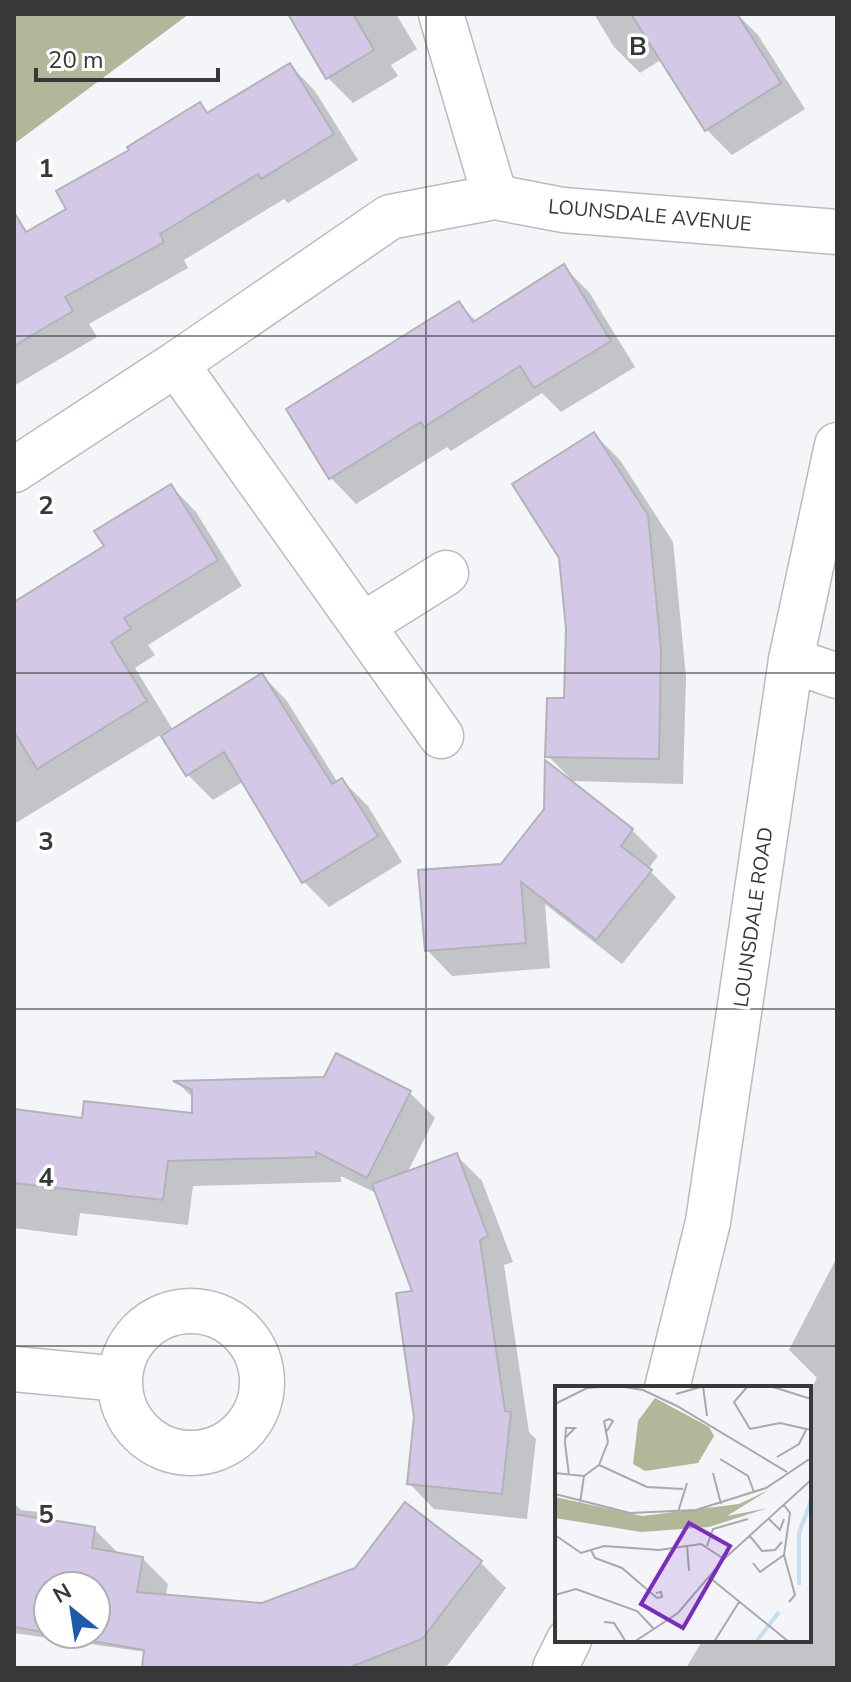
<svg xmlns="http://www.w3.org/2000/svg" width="851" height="1682" font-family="'Nunito Sans',sans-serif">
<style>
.forest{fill:#b1b899}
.shadow{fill:#0003;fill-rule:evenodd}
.building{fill:#d3c9e7;stroke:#b3b2b6;stroke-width:2}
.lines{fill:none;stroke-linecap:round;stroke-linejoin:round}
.street-casing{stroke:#babbbf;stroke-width:47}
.secondary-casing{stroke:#babbbf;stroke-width:47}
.street{stroke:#fff;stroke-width:44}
.secondary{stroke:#fff;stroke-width:44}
.grid{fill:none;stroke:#38383a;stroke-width:2;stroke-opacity:0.55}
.labels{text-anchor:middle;stroke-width:7;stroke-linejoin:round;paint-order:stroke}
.street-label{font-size:20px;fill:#38383a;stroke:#fff}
.inset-river{fill:none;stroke:#c2dff5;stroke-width:4}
.inset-road{fill:none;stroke:#a9a9ad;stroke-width:2}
.view{fill:#7b2cbf;fill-opacity:0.15;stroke:#7b2cbf;stroke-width:4}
.inset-edge{fill:none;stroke:#38383a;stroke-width:4}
.grid-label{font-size:26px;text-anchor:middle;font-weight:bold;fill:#38383a;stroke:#fff;stroke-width:7;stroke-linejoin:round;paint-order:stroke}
</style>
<rect width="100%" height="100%" fill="#f4f5f9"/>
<path class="forest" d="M14,14H189L14,144Z"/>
<path class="shadow" d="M290,14H396L417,49L391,65L398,76L353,103L328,78Z
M594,14H737L758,35L805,109L732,155L707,130L662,59L640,73L614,47Z
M290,65L315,91L358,160L288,203L284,199L184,260L188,268L89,324L97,337L14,386V242L69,209L131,151L200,105L209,114Z
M564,267L589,292L635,367L561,412L542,393L451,451L447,447L356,504L331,478L289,410L459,304L477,322Z
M594,434L620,460L673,542L686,677L683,784L570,781L632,830L658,856L648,869L676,897L622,964L545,904L550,968L452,976L427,950L502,865L569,777L548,756L566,700L568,629L561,557Z
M171,486L196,512L242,586L148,645L155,655L135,668L173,730L262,675L287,701L338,783L342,780L368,806L402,862L329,907L304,882L244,781L213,800L187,774L162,734L14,824V605L107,547Z
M178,1083L410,1093L435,1118L407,1173L456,1155L482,1181L513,1262L504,1265L529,1432L536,1439L527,1519L434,1509L409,1483L416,1417L414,1292L378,1194L341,1176V1182L193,1186L188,1225L80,1213L77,1236L14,1228V1111L83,1120L194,1115V1099Z
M837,1257V1668H686L703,1640H809V1393L817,1378L789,1350Z
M14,1503L21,1510L39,1512L48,1521L94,1529L120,1555L142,1558L168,1584L162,1615L263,1605L356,1570L406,1505L481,1563L506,1588L448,1665L439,1668H144L146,1652L14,1633ZM48,1586H96V1634H48Z"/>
<path class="building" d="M288,14H353L374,50L326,79Z
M631,14H737L781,83L705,131Z
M290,63L334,134L261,179L258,174L160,234L164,242L65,297L73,311L14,346V212L26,232L66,209L56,191L129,150L127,147L200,102L207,113Z
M564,264L611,341L534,388L520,366L424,427L421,422L329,479L286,409L459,301L473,322Z
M594,432L648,515L661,650L659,759L545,757L547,698H564L566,629L559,558L512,484Z
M171,484L218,560L124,618L131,629L111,642L147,701L37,769L14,732V602L104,546L94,531Z
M262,673L332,784L342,778L378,836L302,883L224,752L186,776L161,736Z
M545,760L633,829L621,846L652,870L596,940L521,882L526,943L425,951L418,870L501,864L544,809Z
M336,1053L411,1091L367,1178L316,1152V1157L168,1161L163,1200L14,1183V1109L82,1118L84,1101L192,1113V1090L173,1081L324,1077Z
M457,1153L488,1236L480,1240L505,1411L511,1412L502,1494L407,1484L414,1417L396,1293L412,1291L372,1184Z
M405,1502L482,1561L422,1639L348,1668H142L144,1650L52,1634H96V1586H48V1633L14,1627V1514L95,1527L92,1548L143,1557L137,1592L262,1603L355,1568Z"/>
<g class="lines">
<g class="street-casing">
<path id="street" d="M441,14L495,197
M176,364L441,736
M14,470L176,364L390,217L495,197L563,210L837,232
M363,625L446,573
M791,660L837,676
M120 1382a71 71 0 1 1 142 0a71 71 0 1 1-142 0Z
M14,1369L120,1379"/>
</g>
<g class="secondary-casing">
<path id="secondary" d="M667,1388L708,1222L791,660L837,445
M555,1668L569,1640"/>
</g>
<use href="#street" class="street"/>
<use href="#secondary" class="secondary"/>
</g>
<path class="grid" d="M426,14V1668M14,336H837M14,673H837M14,1009H837M14,1346H837"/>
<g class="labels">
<g class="street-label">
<text transform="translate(650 215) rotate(5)" y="7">LOUNSDALE AVENUE</text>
<text transform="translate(753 917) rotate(-82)" y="7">LOUNSDALE ROAD</text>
</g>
</g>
<g transform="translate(555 1386)">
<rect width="256" height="256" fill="#f4f5f9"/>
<path d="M100,12L154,41L159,50L143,77L90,85L78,78L83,35ZM214,104L172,130L213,122L154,141L86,146L0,132V111L87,130L184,118Z" fill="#b1b899"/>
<path class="inset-river" d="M244,199V147L256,115M201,256L224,226"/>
<path class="inset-road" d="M63,0L88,4L122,20L232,86M148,0L152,30M193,0L179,16L195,43L225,37L256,44M215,0L256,13M121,8L149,0M0,18L32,2L57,0M11,51L20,42H11L10,57L14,89M222,71L244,58L251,44M165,73L193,90L199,106M44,79L53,56L49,35L54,33L58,35L52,45M0,87L29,90M158,87L166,118M0,108L75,127L141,124L211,102L256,72M25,117L29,90L44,79L92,101L128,103M229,119L235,127L229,169L240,209L234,216M123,126L132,97M214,133L225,144L229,133M0,149L26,167L49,160L104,164L146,158L169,173M194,149L207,165L220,164L227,156M132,159L134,185M152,160L158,143L193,133M36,164L40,172L67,182L102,212L107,211L106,206L101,207M198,177L205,186L229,169M154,191L234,256M0,209L21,203L82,225L99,243M49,236L59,237L71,256M79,256L123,227L169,173L256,94M159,256L184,216"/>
<path class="view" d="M134,137L175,160L128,242L86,218Z"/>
<rect width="256" height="256" class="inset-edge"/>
</g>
<g class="grid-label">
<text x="638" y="55">B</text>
<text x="46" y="177">1</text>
<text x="46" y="514">2</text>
<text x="46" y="850">3</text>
<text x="46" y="1186">4</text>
<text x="46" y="1523">5</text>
</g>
<rect width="851" height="1682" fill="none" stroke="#38383a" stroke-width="32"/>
<g transform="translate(72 1610) rotate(330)"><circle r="38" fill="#ffffff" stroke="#afafb0" stroke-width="2"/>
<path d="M0-6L14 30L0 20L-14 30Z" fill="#1c5aab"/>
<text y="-12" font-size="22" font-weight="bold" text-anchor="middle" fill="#38383a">N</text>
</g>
<path d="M36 68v12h182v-12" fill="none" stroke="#38383a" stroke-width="4"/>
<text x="48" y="68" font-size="24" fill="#38383a" stroke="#ffffff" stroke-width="6" paint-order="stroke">20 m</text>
</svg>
